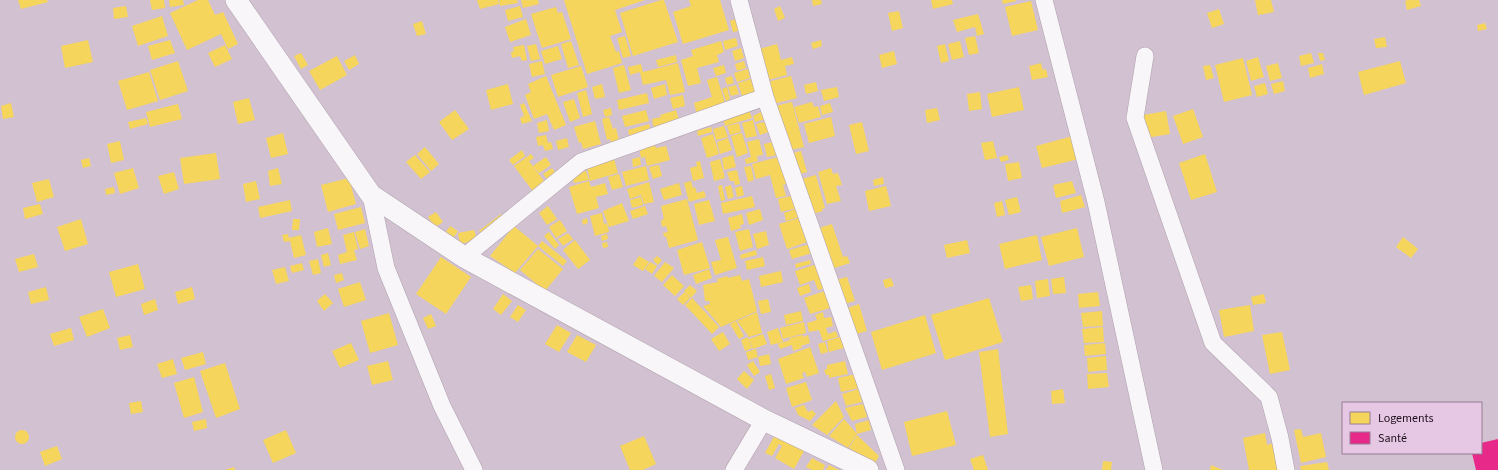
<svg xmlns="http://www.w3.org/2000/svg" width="1498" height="470" font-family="'Source Sans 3',sans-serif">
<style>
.homes{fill:#f6d55c}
.health{fill:#e7298a}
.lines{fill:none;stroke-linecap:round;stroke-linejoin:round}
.minor-casing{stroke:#afa1ae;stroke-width:18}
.tertiary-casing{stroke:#afa1ae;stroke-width:22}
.minor{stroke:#f8f6f8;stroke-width:17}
.tertiary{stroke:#f8f6f8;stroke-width:21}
</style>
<rect width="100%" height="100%" fill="#d2c1d1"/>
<path class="homes" d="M18,0H47L48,2L21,9Z
M150,0H164L165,8L152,10Z
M169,0H183L184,5L170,7Z
M198,0H208L215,15L223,12L238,44L228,49L221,34L187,50L170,13Z
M477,0H498L499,4L480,9Z
M499,0H517L518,3L500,6Z
M521,0H538L539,4L523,8Z
M564,0H645L615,10L622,32L610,36L616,52L619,51L622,63L587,74Z
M661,0H664L678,42L633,56L620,13Z
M689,0H720L729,30L683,44L673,12L691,6Z
M812,0H821L822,4L813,6Z
M931,0H952L953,4L933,9Z
M1002,0H1016V1L1003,4Z
M1255,0H1271L1274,12L1258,15Z
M1408,0H1419L1421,6L1407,10L1405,1Z
M1031,1L1038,30L1012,36L1005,7Z
M126,6L128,17L114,19L113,8Z
M520,6L523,17L508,21L505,10Z
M780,6L785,18L778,21L774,9Z
M556,7L558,13L562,12L571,39L542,48L531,14Z
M1219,9L1224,24L1212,28L1207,13Z
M899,11L903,28L892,31L888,13Z
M978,14L984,34L977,36L975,27L957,32L953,20Z
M162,16L168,36L138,46L132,26Z
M739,18L742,30L733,32L730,21Z
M526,19L531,35L510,42L505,27Z
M422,21L426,34L417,36L413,24Z
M1485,23L1487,29L1478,31L1477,25Z
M625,36L631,56L623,58L617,38Z
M975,36L979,53L969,55L965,38Z
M1385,37L1387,47L1376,48L1374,39Z
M736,38L738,46L725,50L723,41Z
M88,40L93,62L65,68L61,46Z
M170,40L175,53L152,60L148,46Z
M821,40L822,46L813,49L811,43Z
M571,41L579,65L568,68L561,44Z
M721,41L724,52L717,55L719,62L697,68L701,83L688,86L681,60L693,56L691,50Z
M960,41L964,57L952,60L948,44Z
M536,44L540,59L531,61L527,46Z
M777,44L781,60L792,57L794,64L785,66L787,75L764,81L756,50Z
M945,44L949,61L941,63L937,46Z
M225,45L232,59L215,67L208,53Z
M524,45L527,60L522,61L520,56L512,58L511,52L514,51L513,47Z
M558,46L562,59L545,64L541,51Z
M741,48L744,58L735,61L732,51Z
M894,51L897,64L882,68L879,55Z
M301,53L308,65L301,69L294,56Z
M1311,53L1314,63L1301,66L1299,56Z
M1318,53H1323L1325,60L1320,61Z
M355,55L359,64L349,70L344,61Z
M676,55L677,62L658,67L656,60Z
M337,56L347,75L320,90L309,71Z
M1258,57L1264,77L1251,81L1246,61Z
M1243,58L1252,95L1224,102L1215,65Z
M178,61L188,91L160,100L150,70Z
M542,61L545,74L532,77L529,64Z
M744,61L746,68L737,71L735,64Z
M1400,61L1406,83L1364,95L1358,72Z
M678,63L685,92L670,95L666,80L643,85L640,72L630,75L628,67L641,64L643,72Z
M1041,63L1043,70L1046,69L1048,77L1032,80L1029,66Z
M1278,63L1282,78L1270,81L1266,66Z
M1322,64L1324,74L1310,78L1308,68Z
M624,65L631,90L619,93L613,68Z
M724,65L726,73L716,76L713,68Z
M1210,65L1214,78L1206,80L1203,66Z
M581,66L588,87L558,97L551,75Z
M748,69L750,78L737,82L734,73Z
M149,72L158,101L127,110L118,81Z
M546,76L566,125L554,130L547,114L534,119L525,95L531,92L528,84Z
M732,76L734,83L727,85L725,78Z
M791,76L797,98L773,104L767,82Z
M717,77L726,106L697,115L694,103L712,97L707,80Z
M751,79L755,92L742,96L738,83Z
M1283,81L1285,91L1274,94L1271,84Z
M816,82L818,91L806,94L804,85Z
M1265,83L1268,94L1257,97L1254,86Z
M508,84L513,104L491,110L486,90Z
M602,84L605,97L595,99L592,87Z
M665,84L667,95L654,99L651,88Z
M736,85L739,94L731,96L728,87Z
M727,87L730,99L726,101L722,89Z
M837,87L839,97L824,101L821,90Z
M1019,87L1024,110L992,117L987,94Z
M586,90L592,114L583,117L577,93Z
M980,92L982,109L969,111L967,94Z
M647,93L649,103L619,110L617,100Z
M683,95L685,106L673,109L670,98Z
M249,98L255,120L238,124L233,102Z
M574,99L580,118L570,122L563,102Z
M792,102L804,147L787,151L775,106Z
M812,102L814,107L818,106L821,117L799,123L794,107Z
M11,103L14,117L3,119L1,106Z
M524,103L532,121L522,124L520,118L524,116L520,105Z
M830,103L833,112L822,115L820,106Z
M178,104L182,119L150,127L146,112Z
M611,108L612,115L605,117L603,110Z
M937,108L940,120L927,123L925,110Z
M1193,109L1203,137L1183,144L1173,116Z
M455,110L469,129L452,140L439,122Z
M646,110L649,121L625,127L622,116Z
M676,110L680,123L655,133L652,119L661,117L660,115Z
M749,110L752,118L725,126L723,118Z
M1166,111L1170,134L1146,138L1143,115Z
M761,112L762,116L768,114L769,118L755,122L753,116Z
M609,117L613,129L616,128L619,140L611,142L610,139L607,140L602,119Z
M831,117L835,136L809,143L804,124Z
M146,118L148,124L130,129L128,122Z
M547,120L549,131L539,133L537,123Z
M753,120L757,136L746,138L742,123Z
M595,121L601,144L583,149L581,142L579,143L574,127Z
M768,121L771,131L760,135L756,124Z
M862,122L869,151L856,154L849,125Z
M739,123L741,132L730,135L727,126Z
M649,124L651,133L630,139L628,130Z
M724,126L728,137L716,140L713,129Z
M711,127L712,132L698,136L697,131Z
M283,133L288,154L271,158L266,138Z
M742,133L748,153L737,157L731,136Z
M713,134L719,154L707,158L701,138Z
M546,135L548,143L551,142L553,149L545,151L543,145L538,146L536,137Z
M1073,136L1079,159L1042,168L1036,146Z
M567,138L569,147L558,150L556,141Z
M728,138L732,150L720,154L717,142Z
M759,139L763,155L757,156L758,161L746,164L745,159L751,157L747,142Z
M120,141L124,160L111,163L107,144Z
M777,141L781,154L767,157L764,144Z
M993,141L997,158L985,160L981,143Z
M654,144L656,148L666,146L670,160L647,166L645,157L641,158L639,148Z
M425,147L439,164L431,171L417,154Z
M522,150L525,156L513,165L509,160Z
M801,151L807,172L796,175L790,154Z
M216,153L220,179L184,184L180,158Z
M531,154L534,158L529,161L547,185L535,194L514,166Z
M1205,154L1217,192L1191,200L1179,163Z
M415,155L430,172L421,179L406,162Z
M733,155L736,167L724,170L722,158Z
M1007,155L1009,160L1001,162L999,157Z
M782,156L789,183L783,185L786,196L776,198L770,175L756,179L752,164Z
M546,157L551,165L539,173L533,166Z
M640,157L641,165L633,167L632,159Z
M89,158L91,166L83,168L81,160Z
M614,159L618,173L590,181L587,167Z
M720,159L725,178L714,181L710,162Z
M700,161L704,178L693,181L690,168L697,166L696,162Z
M1019,162L1022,178L1008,181L1005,164Z
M659,165L662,176L653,179L649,167Z
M646,166L649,180L626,186L622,172Z
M751,166L754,180L748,182L744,167Z
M133,168L139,188L120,194L114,173Z
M278,168L282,184L270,186L268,171Z
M552,168L558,177L550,183L543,174Z
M831,168L833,174L838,173L842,185L836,186L841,201L827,204L818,172Z
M737,170L740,184L735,185L734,181H730L727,172Z
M586,171L589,180L574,183L572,175Z
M174,172L179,189L164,194L158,176Z
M619,174L623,187L612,190L608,177Z
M816,175L825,208L822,209L823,211L812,214L798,180Z
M883,177L884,184L874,186L873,180Z
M349,178L356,204L328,212L321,185Z
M49,179L54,197L37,202L32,183Z
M256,181L260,199L246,202L243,184Z
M589,181L591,187L605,183L608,194L596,197L599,208L577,214L569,187Z
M691,181L693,188L695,187L697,193L704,191L706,197L689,202L684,183Z
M1072,181L1076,193L1056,198L1053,185Z
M649,182L654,202L644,204L641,195L630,199L627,189Z
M679,183L682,195L664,200L660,189Z
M722,185L725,200L721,201L718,186Z
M731,185L734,197L728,199L725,187Z
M742,186L744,195L737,197L735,188Z
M886,186L891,206L869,211L865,191Z
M114,187L115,193L106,195L105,189Z
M795,195L797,208L781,212L778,199Z
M1081,195L1085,207L1062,213L1060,201Z
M752,196L755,207L723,214L721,203Z
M641,197L643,205L632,208L630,200Z
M1017,197L1021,212L1009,215L1005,200Z
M687,199L698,240L669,248L666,236L664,237L663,233L668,232L666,226L662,227L661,220L664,219L661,206Z
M290,200L292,211L260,218L258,207Z
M709,200L715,221L699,225L694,204Z
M1002,201L1005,215L997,217L994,203Z
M622,203L629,221L609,227L603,211Z
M40,204L43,214L25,219L23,208Z
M548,206L557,219L547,225L539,213Z
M645,206L648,214L633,219L630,211Z
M361,207L365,223L338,230L334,214Z
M799,208L802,216L786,221L784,213Z
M760,209L763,220L749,225L746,213Z
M436,212L443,222L435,227L428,217Z
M602,213L604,224L607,223L609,232L595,236L590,216Z
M501,214L507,222L484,239L479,231Z
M742,214L744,224L740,225L741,228L731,231L728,218Z
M802,217L810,241L787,249L779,224Z
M587,218L588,223L583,225L582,220Z
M81,219L88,244L65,251L57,227Z
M293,219H300L299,230H292Z
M560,220L567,231L556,238L549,227Z
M832,224L843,257L847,256L850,263L828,270L816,229Z
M450,226L458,231L454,237L446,232Z
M514,226L538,246L515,273L490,256Z
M328,228L332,244L317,247L314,232Z
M1077,228L1084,257L1049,266L1041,237Z
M365,229L369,246L360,249L355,232Z
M749,229L753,247L740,251L735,232Z
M474,230L477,240L460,244L458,233Z
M766,231L769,245L757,249L753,234Z
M354,232L358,249L354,250L357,260L340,264L338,255L347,252L343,235Z
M549,232L559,245L555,249L544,236Z
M568,233L573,239L563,246L558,239Z
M288,234L289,238L301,235L306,255L294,258L290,241L284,242L282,235Z
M607,234L608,239L602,241L601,236Z
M1037,235L1042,260L1005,269L999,244Z
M728,237L737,268L715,275L711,262L721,260L715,240Z
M1403,237L1418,249L1411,258L1396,247Z
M575,240L590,260L578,269L563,250Z
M967,240L970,253L947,258L944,245Z
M542,241L567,261L563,266L538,246Z
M607,242L608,247L603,248L602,243Z
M702,242L710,268L684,275L677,250Z
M810,244L812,253L792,259L789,250Z
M538,249L563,269L545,291L520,270Z
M756,250L757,255L741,259L740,255Z
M328,253L331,265L324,267L321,255Z
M34,254L38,267L19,272L15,259Z
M639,256L649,262L643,271L633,265Z
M657,256L662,260L658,265L653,260Z
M441,257L471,277L446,314L416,294Z
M763,257L765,266L747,270L745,261Z
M318,259L321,273L313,275L309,261Z
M810,260L811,264L796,268L795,264Z
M650,262L657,266L652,274L645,269Z
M665,262L674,268L662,282L654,276Z
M302,263L304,270L292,273L290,266Z
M138,264L145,289L116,297L109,272Z
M818,264L826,288L818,290L814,280L800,285L795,271Z
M285,267L289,281L276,284L272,270Z
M709,269L712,278L696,284L693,275Z
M781,271L783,282L761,287L759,276Z
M342,273L344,280L336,283L334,275Z
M672,275L684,286L675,296L663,285Z
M740,275L742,281L749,279L757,311L721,327L703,306L710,304L709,301H705L703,285L718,282L717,279L727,276L728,278Z
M847,277L855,301L840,305L832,281Z
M1064,277L1066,293L1053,294L1051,279Z
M891,278L894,286L885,288L883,280Z
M1048,279L1050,296L1037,298L1035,281Z
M360,282L366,300L344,307L338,289Z
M809,284L811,292L800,296L797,288Z
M690,285L697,291L691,298L684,291Z
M1031,285L1033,299L1021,301L1018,287Z
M46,287L49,300L31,304L28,292Z
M192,287L195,299L178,304L175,292Z
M828,290L833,307L810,314L804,298Z
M685,292L690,298L683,305L677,299Z
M1098,292L1100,306L1079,308L1078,294Z
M325,294L333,303L324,311L317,301Z
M503,294L512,301L501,315L493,309Z
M1264,294L1266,303L1253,305L1251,297Z
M692,298L719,327L712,334L685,305Z
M989,298L1003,342L945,360L931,315Z
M155,299L158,310L144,315L141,304Z
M768,299L771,312L761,314L758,301Z
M859,304L867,331L853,335L845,309Z
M518,305L526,310L518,322L510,317Z
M1250,305L1254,331L1224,337L1219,310Z
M103,309L110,328L87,337L79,317Z
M801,311L803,321L786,325L784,315Z
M1102,311L1103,326L1083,327L1081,313Z
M757,312L762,333L749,337L737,321Z
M823,312L824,318L831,317L833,326L826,328L828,334L836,331L838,337L823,341L819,330L809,332L807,323L817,320L815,315Z
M389,313L398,345L370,353L361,321Z
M431,314L436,326L428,329L423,318Z
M925,315L936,353L882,370L871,332Z
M736,321L744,336L739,339L730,324Z
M804,322L806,333L783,339L780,328Z
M557,325L571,333L559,352L545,344Z
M1103,327L1104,342L1084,343L1082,329Z
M71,328L74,340L54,346L50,334Z
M778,328L783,342L771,345L767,332Z
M723,332L730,344L719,351L711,339Z
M1282,332L1290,370L1270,374L1262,335Z
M763,334L767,344L753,349L749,339Z
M130,335L133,347L120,350L117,338Z
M577,335L596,345L586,362L567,352Z
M803,335L804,337L808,335L810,343L801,346L802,348L793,351L792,345L780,349L778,344L790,340L789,338Z
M844,336L847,347L829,352L827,341Z
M748,337L752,348L745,351L741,340Z
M825,342L828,352L821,354L818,344Z
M351,343L359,360L340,368L332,351Z
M1105,343L1106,354L1085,356L1084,345Z
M810,347L819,373L807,377L805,372L802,373L804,378L786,384L778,359Z
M756,349L758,357L748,360L746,352Z
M998,349L1008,434L990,437L979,352Z
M203,352L206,364L185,370L181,358Z
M769,354L771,364L760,366L758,357Z
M1106,356L1107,370L1088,372L1087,358Z
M173,359L177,374L162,378L157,364Z
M388,361L393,380L372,385L367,366Z
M753,361L760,372L754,376L747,365Z
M845,361L848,374L829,378V375H826L824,370L827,369V365Z
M225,363L240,409L216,418L200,371Z
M744,371L754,380L747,389L737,379Z
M1107,373L1109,387L1088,389L1087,374Z
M771,374L775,388L769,390L765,376Z
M856,374L859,388L841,392L838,378Z
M194,377L203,412L184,418L174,383Z
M806,382L812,400L792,407L786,388Z
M859,389L862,402L846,406L842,394Z
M1063,389L1065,403L1052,404L1051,391Z
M141,401L143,412L131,414L129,403Z
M836,401L844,417L827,435L812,425Z
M863,404L867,417L852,421L845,408Z
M804,405L808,412L812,410L816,414L810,421L798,415L795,408Z
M947,411L956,445L912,456L904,422Z
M206,419L207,428L194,431L192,422Z
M844,419L857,434L848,448L829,436Z
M869,420L871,430L857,434L855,424Z
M1301,429L1303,437L1321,433L1326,457L1301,463L1294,430Z
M15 437a7 7 0 1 1 14 0a7 7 0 1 1-14 0Z
M286,430L296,453L273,463L263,440Z
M1265,433L1267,445L1274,443L1280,470H1249L1243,438Z
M775,435L804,451L794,469L775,458L782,446L779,444L772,456L765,453Z
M857,435L879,456L875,463L849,448Z
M644,436L656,464L643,470H630L620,446Z
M57,446L62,459L45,466L40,452Z
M983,455L988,470H974L970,459Z
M812,458L825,465L823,470H812L806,467Z
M1103,461L1112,462L1111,470H1102Z
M1327,462L1329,470H1301L1300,466Z
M829,465L839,470H826Z
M1211,465L1223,470H1210Z
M234,467L235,470H225Z"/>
<path class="health" d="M1498,439V470H1476L1472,453H1481V443Z"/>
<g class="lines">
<g class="minor-casing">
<path id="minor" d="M739,0L765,97L896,470
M1044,0L1096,202L1154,470
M1145,56L1135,118L1213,343L1269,397L1280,438L1286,470
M371,195L386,268L442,406L474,470
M464,257L581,162L765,97
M734,470L764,420"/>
</g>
<g class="tertiary-casing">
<path id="tertiary" d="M236,0L371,195L464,257L764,420L868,470"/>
</g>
<use href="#minor" class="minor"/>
<use href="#tertiary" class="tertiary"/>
</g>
<rect x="1342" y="402" width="140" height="52" fill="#e6c7e4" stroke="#967f94"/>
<rect x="1350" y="412" width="20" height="12" fill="#f6d55c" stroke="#967f94"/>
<text x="1378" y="422" font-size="12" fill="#1d121c">Logements</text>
<rect x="1350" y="432" width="20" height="12" fill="#e7298a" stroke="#967f94"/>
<text x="1378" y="442" font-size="12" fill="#1d121c">Santé</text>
</svg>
